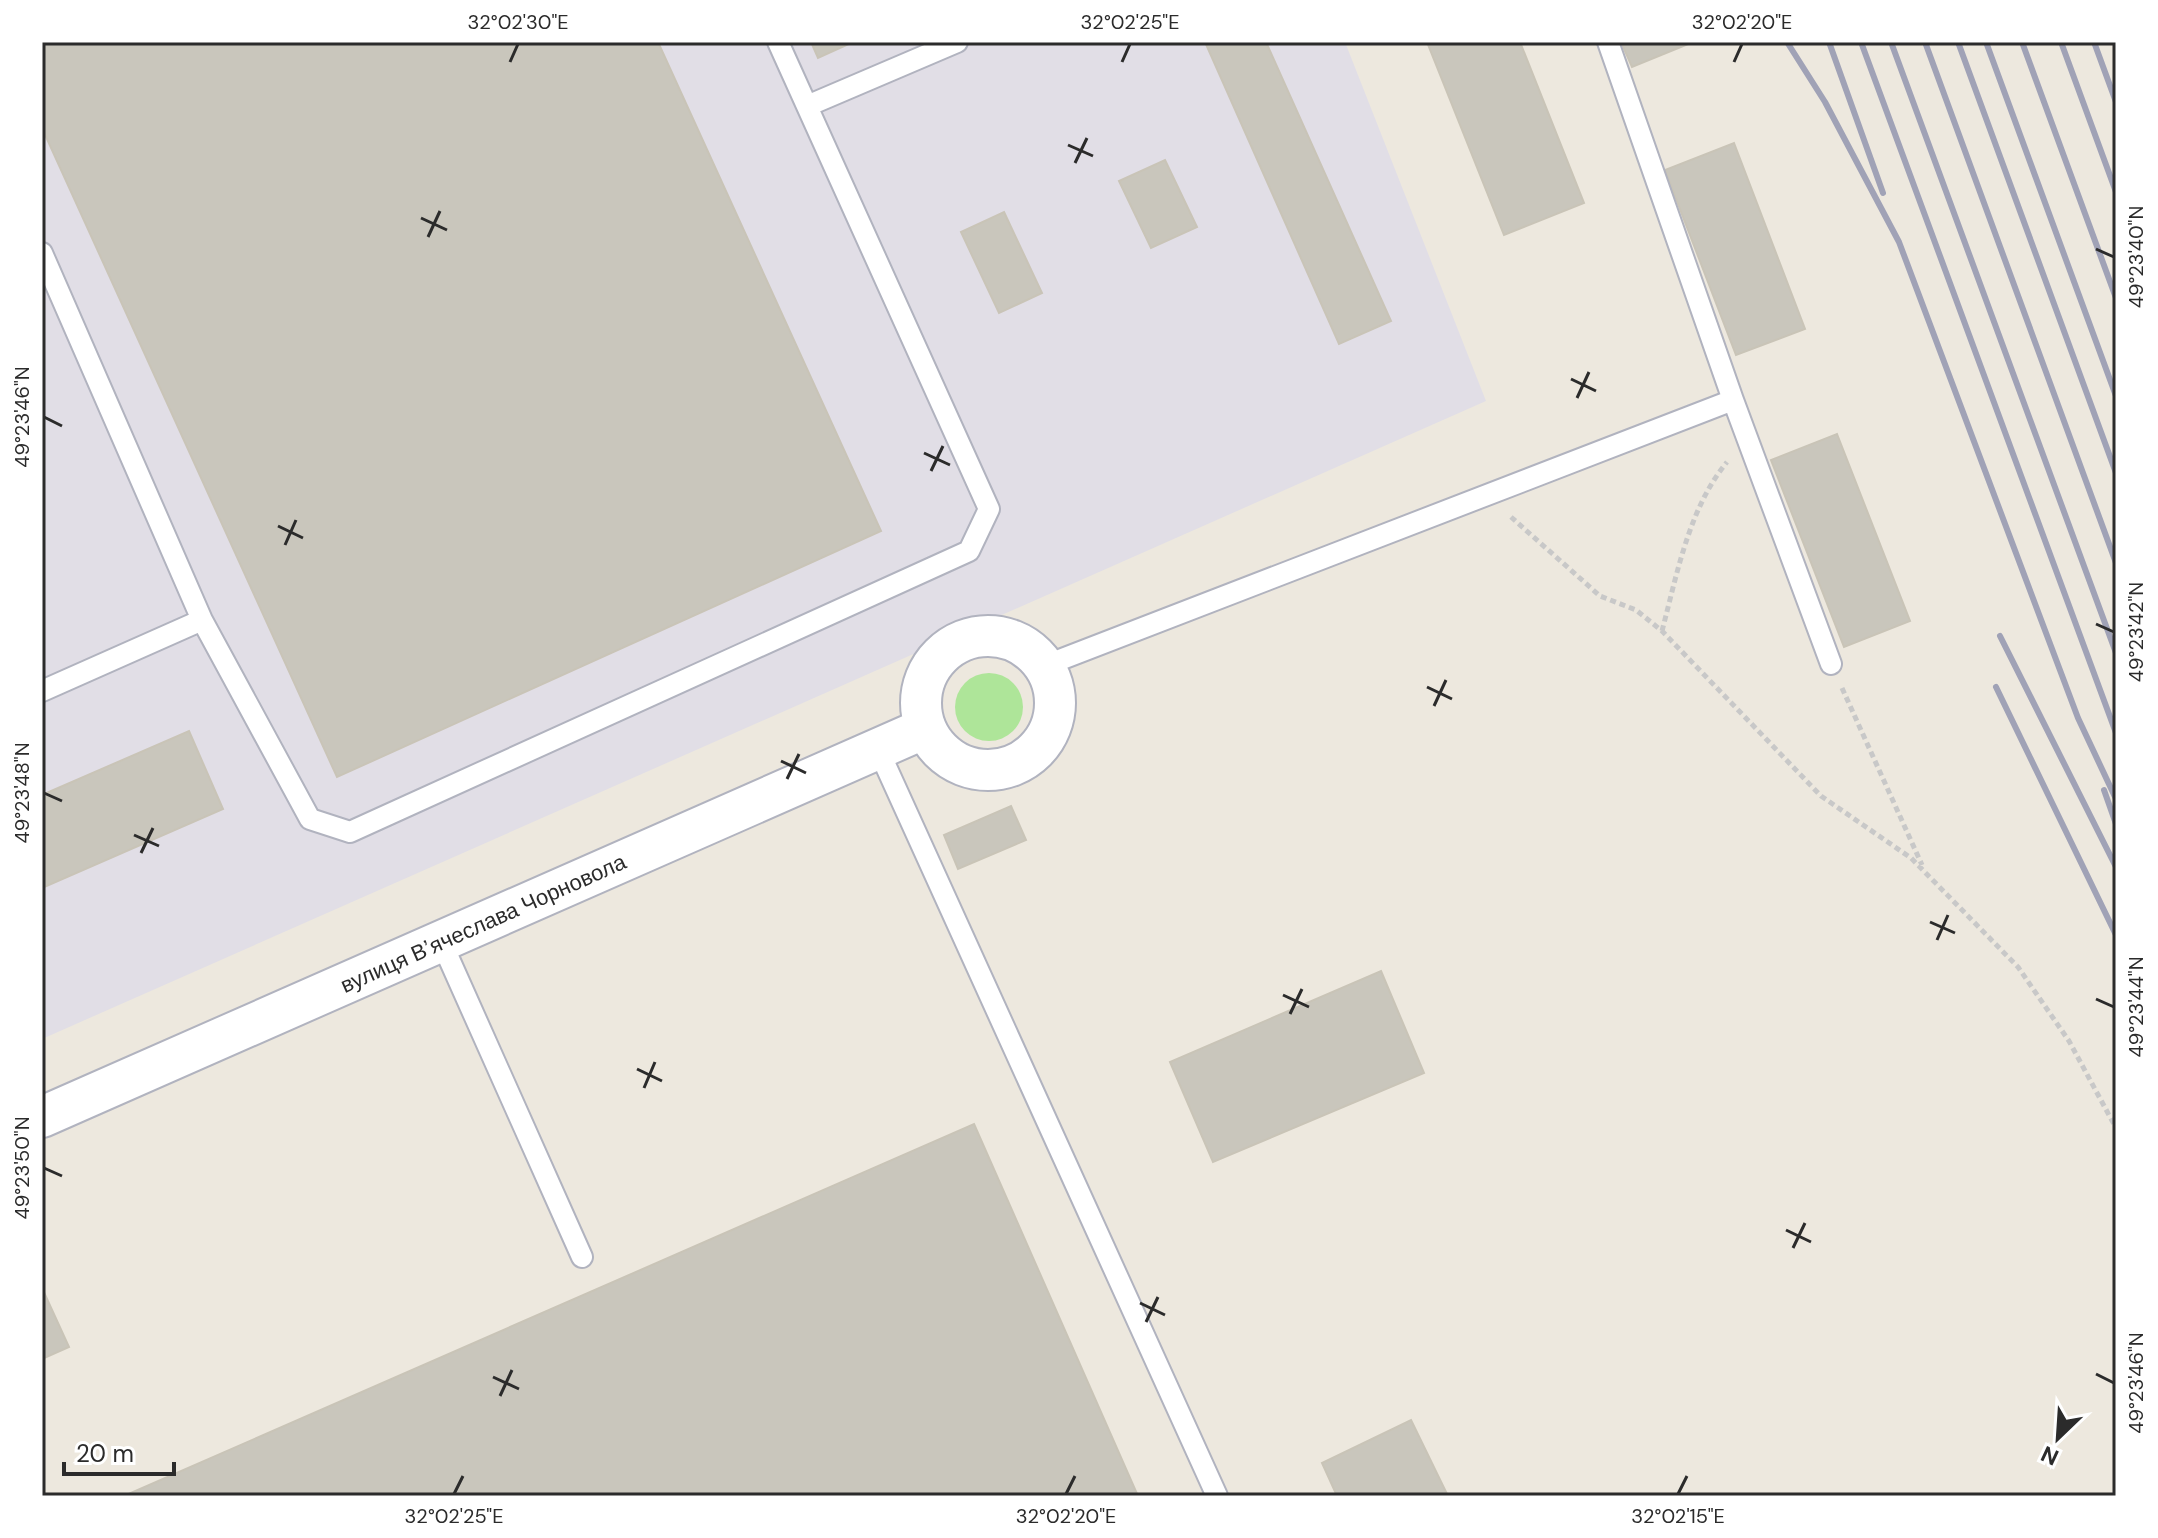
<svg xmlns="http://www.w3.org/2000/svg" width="2158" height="1538" font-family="'DM Sans',sans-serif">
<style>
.industrial{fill:#e1dee6}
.green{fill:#aee599}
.building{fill:#c9c6bc;stroke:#c9c4b7;stroke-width:2}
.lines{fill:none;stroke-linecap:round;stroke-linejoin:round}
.service-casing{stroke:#b1b3bf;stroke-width:24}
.minor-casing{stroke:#b1b3bf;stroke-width:44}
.path{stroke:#c8c8c8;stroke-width:5;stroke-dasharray:6 4;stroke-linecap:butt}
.service{stroke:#fff;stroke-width:20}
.minor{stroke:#fff;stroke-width:40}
.rail{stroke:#a0a2b6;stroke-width:6}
.ticks{fill:none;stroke:#2b2b2b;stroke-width:3}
.labels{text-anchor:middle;stroke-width:7;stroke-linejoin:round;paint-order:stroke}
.street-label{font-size:22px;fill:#2b2b2b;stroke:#fff}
.neatline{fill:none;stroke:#2b2b2b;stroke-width:3}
.ticks-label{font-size:20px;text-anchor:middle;fill:#2b2b2b}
</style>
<rect width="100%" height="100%" fill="#ede8de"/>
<path class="industrial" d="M42,42H1345L1486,401L42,1039Z"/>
<path class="green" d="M955 707a34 34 0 1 1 68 0a34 34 0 1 1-68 0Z"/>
<path class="building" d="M42,42H658L881,531L337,777L42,128Z
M811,42H853L818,58Z
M1205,42H1266L1391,321L1339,344Z
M1427,42H1520L1584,203L1504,235Z
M1621,42H1693L1632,67Z
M1734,143L1805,329L1736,355L1665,170Z
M1165,160L1197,227L1151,248L1119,181Z
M1004,212L1042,293L999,313L961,232Z
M1837,434L1910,621L1844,647L1771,460Z
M189,731L223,809L42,888V795Z
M1011,806L1026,840L958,869L944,835Z
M1381,971L1424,1073L1213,1162L1170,1062Z
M974,1124L1138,1496H124Z
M42,1288L69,1347L42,1359Z
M1411,1420L1448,1496H1337L1322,1463Z"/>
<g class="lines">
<g class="service-casing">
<path id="service" d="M1608,42L1733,400
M807,106L957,42
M42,253L202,620L310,819L350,832L969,551L989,509L778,42
M1044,666L1733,400L1831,664
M42,691L202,620
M878,749L1217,1496
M441,941L582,1257"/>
</g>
<g class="minor-casing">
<path id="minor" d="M921 703a67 67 0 1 1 134 0a67 67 0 1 1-134 0Z
M42,1117L923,729"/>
</g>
<path class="path" d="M1511,517L1600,596L1636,610L1662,631L1821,796L1911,858L2018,967L2069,1041L2116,1128
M1662,631C1677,574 1689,508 1727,462
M1842,688L1922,865"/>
<use href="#service" class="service"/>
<use href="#minor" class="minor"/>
<path class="rail" d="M1787,42L1825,102L1899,242L2078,718L2116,799
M1829,42L1883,193
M1861,42L2116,733
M1891,42L2116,653
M1925,42L2116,563
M1958,42L2116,473
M1986,42L2116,396
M2022,42L2116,298
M2061,42L2116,192
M2094,42L2116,102
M2000,636L2116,867
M1996,687L2116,935
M2104,790L2116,824"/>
</g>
<path class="ticks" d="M510,62L518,44M1122,62L1130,44M1734,62L1742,44M1068,145L1093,156M1075,163L1087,138M421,218L447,230M428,237L440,211M2096,249L2114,257M1571,379L1596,391M1577,398L1589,372M44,417L62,426M924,453L950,465M931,471L943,446M278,526L303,538M285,545L296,520M2096,624L2114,632M1427,687L1452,699M1434,706L1446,680M781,761L806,773M787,779L799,754M44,793L62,801M134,835L159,846M141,853L153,828M1930,922L1955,933M1937,940L1948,915M1283,995L1309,1007M2096,999L2114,1007M1290,1014L1302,989M637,1069L662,1081M644,1088L655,1062M44,1168L62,1176M1786,1230L1811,1242M1793,1248L1805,1223M1140,1303L1165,1315M1146,1322L1158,1297M2096,1374L2114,1383M493,1377L519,1389M500,1396L512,1370M454,1494L463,1476M1066,1494L1075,1476M1678,1494L1687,1476"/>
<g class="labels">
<g class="street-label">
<text transform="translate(483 923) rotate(-24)" y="8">вулиця Вʼячеслава Чорновола</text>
</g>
</g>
<rect width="2158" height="1538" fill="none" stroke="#ffffff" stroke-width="88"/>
<g transform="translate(2058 1438) rotate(205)" stroke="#ffffff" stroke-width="6" paint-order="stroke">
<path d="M0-6L14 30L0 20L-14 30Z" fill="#2b2b2b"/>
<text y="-12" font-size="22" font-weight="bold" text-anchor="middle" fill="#2b2b2b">N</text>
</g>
<path d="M64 1462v12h110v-12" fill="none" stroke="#2b2b2b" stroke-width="4"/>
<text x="76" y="1462" font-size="24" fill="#2b2b2b" stroke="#ffffff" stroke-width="6" paint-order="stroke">20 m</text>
<rect x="44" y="44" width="2070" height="1450" class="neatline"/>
<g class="ticks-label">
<text x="518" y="29">32°02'30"E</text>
<text x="1130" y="29">32°02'25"E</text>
<text x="1742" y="29">32°02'20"E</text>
<text transform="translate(2136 257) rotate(-90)" y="7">49°23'40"N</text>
<text transform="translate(22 417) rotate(-90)" y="7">49°23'46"N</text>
<text transform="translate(2136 632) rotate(-90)" y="7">49°23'42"N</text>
<text transform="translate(22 793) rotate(-90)" y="7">49°23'48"N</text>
<text transform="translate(2136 1007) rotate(-90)" y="7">49°23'44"N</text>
<text transform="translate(22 1168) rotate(-90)" y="7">49°23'50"N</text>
<text transform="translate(2136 1383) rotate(-90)" y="7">49°23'46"N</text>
<text x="454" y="1523">32°02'25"E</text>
<text x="1066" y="1523">32°02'20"E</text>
<text x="1678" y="1523">32°02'15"E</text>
</g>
</svg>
